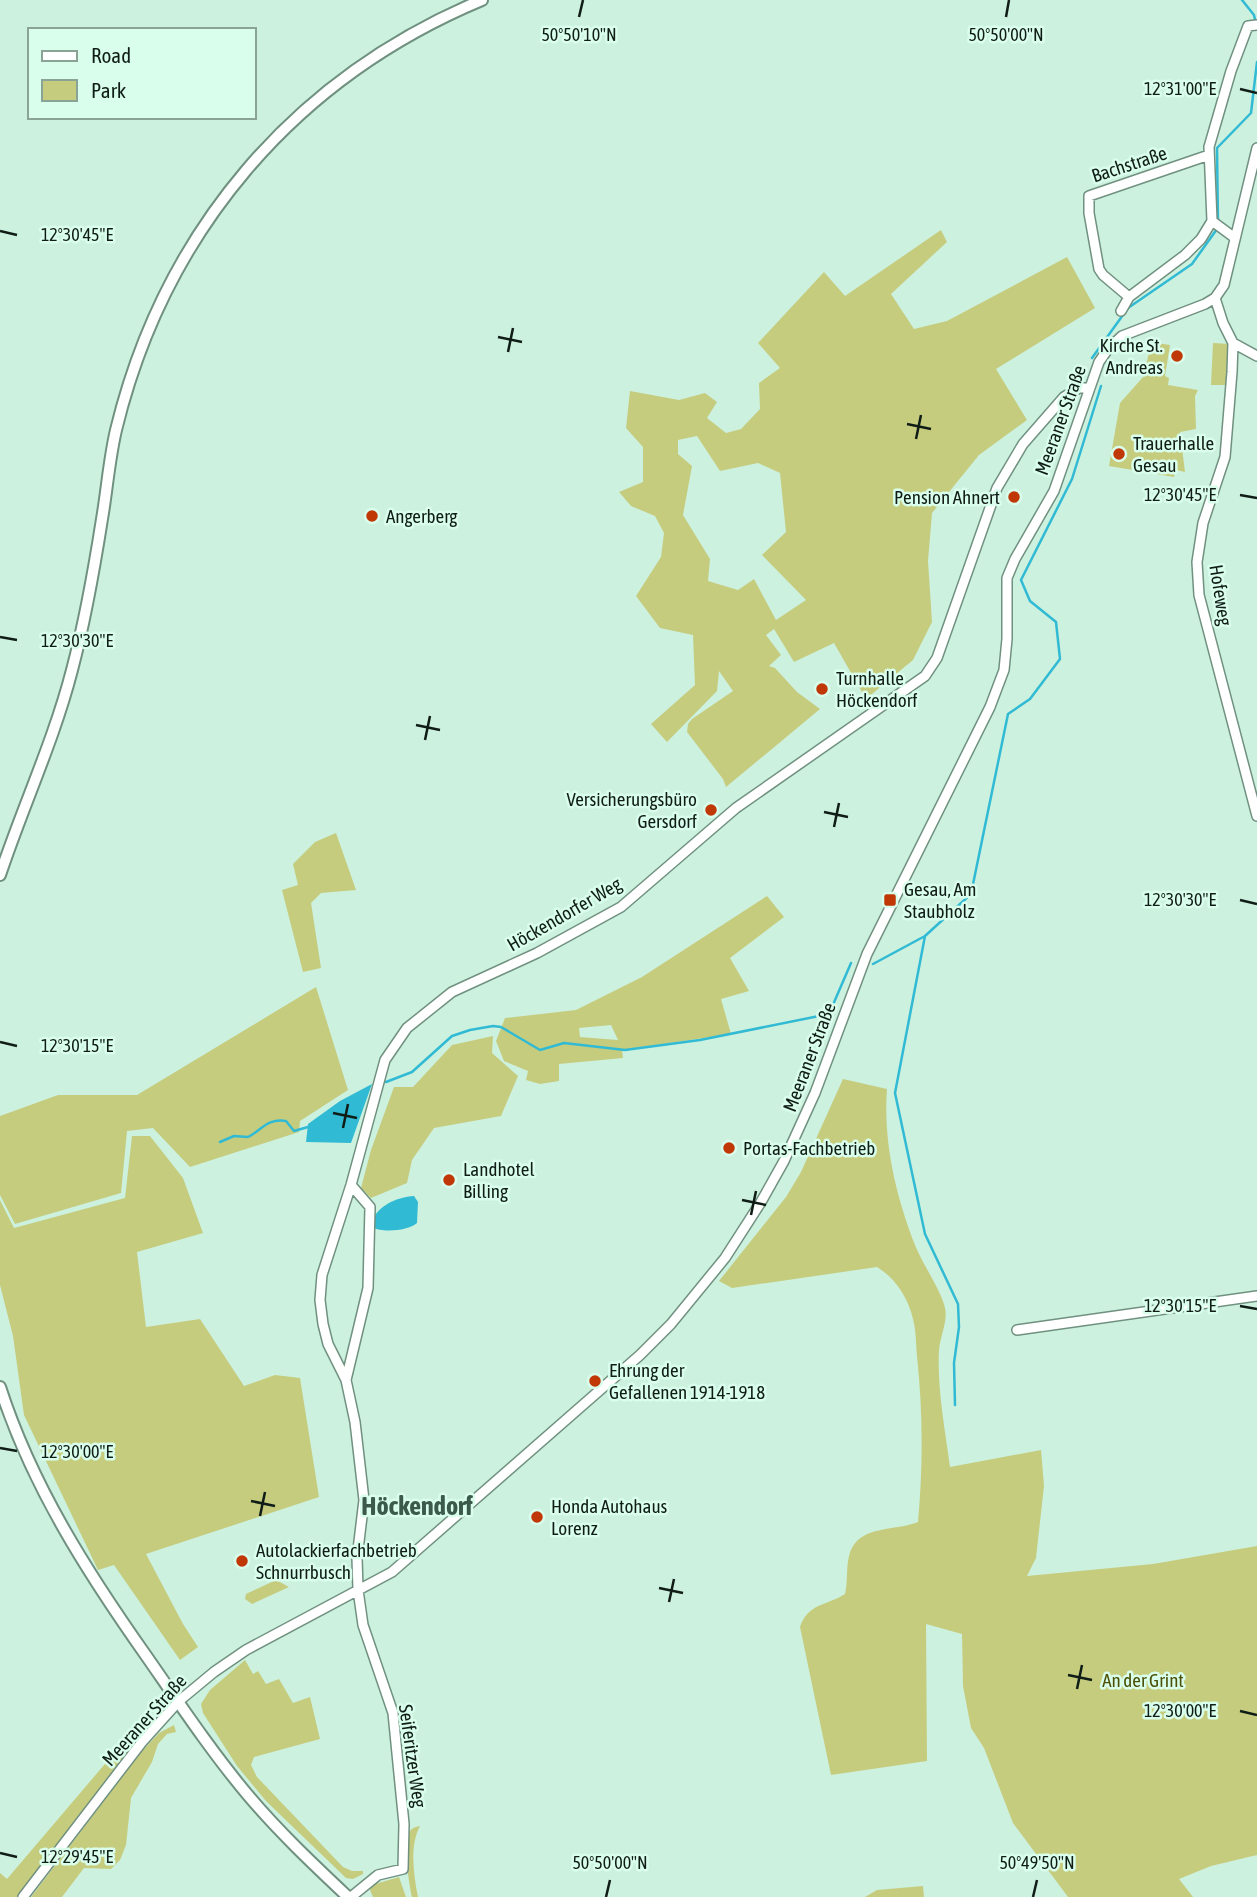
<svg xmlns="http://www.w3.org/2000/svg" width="1257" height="1897" font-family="'Asap Condensed',sans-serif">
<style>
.green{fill:#c6cc7e;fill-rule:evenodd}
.water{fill:#31bad4}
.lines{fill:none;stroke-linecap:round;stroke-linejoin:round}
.stream{stroke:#31bad4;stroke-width:2.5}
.minor-casing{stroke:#709180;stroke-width:12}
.major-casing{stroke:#709180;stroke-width:14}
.minor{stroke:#fff;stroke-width:9}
.major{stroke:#fff;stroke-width:10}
.ticks{fill:none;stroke:#101d17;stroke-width:2.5}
.poi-dot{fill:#c03806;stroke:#dafeec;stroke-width:2.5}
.labels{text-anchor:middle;stroke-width:5;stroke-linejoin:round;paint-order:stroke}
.street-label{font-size:19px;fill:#101d17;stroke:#dafeec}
.poi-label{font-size:19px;fill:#101d17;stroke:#dafeec;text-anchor:start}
.park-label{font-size:19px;fill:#4c5007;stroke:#dafeec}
.district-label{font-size:26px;font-weight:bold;fill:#3b5a4b;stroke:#dafeec}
.ticks-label{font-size:18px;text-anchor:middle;fill:#101d17;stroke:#dafeec;stroke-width:5;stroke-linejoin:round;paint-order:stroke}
</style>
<rect width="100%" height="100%" fill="#cdf1df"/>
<path class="green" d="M941,230L947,242L891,294L914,329L947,321L1067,257L1095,308L996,369L1027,420L979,455L932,513L928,561L932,622L913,660L866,699L834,643L794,662L774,629L766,635L781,655L769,666L775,668L797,692L820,709L726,787L723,779L687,732L688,724L692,719L733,691L719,671L717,691L667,742L651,724L695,685L693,635L660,628L636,596L661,557L664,533L655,516L631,506L619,492L643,482V447L626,428L630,391L679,400L705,393L717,402L707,418L726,433L741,429L760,409L759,383L780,368L758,343L824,272L845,296ZM697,436L720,471L758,463L780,473L786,532L762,555L806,600L776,620L754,579L738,590L708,581L710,559L683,515L692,466L678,454V440Z
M1151,342L1170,345L1165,376L1169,378L1168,385L1198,390L1195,396L1196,429L1180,432L1185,472L1176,470L1174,477L1109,466L1120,403L1144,376Z
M1213,343L1230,344L1228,385H1211Z
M336,833L356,890L321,893L311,903L321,968L303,972L282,890L298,885L293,864L315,842Z
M767,896L784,917L730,958L749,991L721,999L731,1034L622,1050L623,1058L559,1064V1081L540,1084L526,1080L528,1071L504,1061L496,1041L505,1018L576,1010L642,977ZM611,1025L618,1040L580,1037L579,1028Z
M316,987L348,1090L300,1121L299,1132L190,1167L153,1128L127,1131L121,1193L15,1224L0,1195V1116L58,1095H137Z
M493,1036L492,1053L518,1076L501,1116L434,1128L412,1160L407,1183L371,1198L361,1188L371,1150L394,1087H413L452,1045Z
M843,1079L887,1089C883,1142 896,1196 915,1245C922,1263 942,1292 945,1308C948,1321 940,1337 939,1350C937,1389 945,1429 950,1467L1041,1450L1044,1486L1036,1558L1027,1576L1153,1564L1257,1546V1855L1211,1866L1179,1879L1193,1897H1068L1013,1823L984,1748L971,1728L963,1686L962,1634L926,1624L927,1761L831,1775L800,1627C808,1603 826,1606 845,1594C848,1581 846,1568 849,1556C857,1524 893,1532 918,1522C923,1467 923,1412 917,1356C916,1344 916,1330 913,1319C908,1297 895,1278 877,1267L732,1288L719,1281L786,1197L801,1172Z
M132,1136H150L183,1178L203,1233L137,1252L146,1327L200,1319L244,1386L275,1375L300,1378L319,1497L146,1554L183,1624L198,1647L180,1660L114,1565L98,1570L24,1415L13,1336L0,1285V1200L14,1228L125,1198Z
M276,1580L289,1587L252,1604L245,1599L246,1594Z
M245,1660L253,1674L258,1671L266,1684L279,1679L293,1703L310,1697L320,1739L254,1757L251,1765L257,1777L343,1867L352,1871H363V1874L353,1879L346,1878L266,1801L237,1766L203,1713L201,1704L210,1690Z
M174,1725L176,1732L167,1734L158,1744L152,1762L131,1798L126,1845L120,1860L111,1869L84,1868L62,1897H31L141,1752L159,1733Z
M127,1738L133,1745L17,1897H0V1873L7,1879Z
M420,1826C409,1846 414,1876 418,1897H412C409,1883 402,1841 410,1831C413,1827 416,1827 420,1826Z
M399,1877L406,1897H373L370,1890L372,1885Z
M923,1886L924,1897H865L877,1890Z"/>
<path class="water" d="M372,1084L351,1143L306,1142L308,1124L340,1101Z
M414,1196L418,1202L417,1223C408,1231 382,1233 372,1227C372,1207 397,1197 414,1196Z"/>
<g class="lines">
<path class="stream" d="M1242,0L1254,15L1256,24
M1218,223L1217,148L1251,113L1257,62
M1092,358L1128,308L1192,264L1217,229
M873,964L925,936
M386,1082L412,1072L452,1036L470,1030L493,1026L501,1027L540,1050L564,1043L625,1050L700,1040L829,1014L851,963
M220,1142L234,1136L248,1137C262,1130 267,1118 286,1121L294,1131L308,1127
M955,1405L954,1363L959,1327L958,1304L925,1234L895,1093L925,936L971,894L1008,714L1030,699L1060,659L1056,622L1030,601L1021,580L1072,479L1101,386"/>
<g class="minor-casing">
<path id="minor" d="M1212,221L1235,238
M1129,297L1103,275L1099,269L1089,213V196L1209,155
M1215,298L1223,323L1233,343L1232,372L1225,457L1203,523L1197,562L1199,595L1257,816
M1121,311L1129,297L1185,255L1201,239L1212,221L1209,147L1231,71L1248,26L1257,25
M1233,343L1257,356
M1017,1330L1257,1296
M346,1380L368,1288L370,1207L351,1185
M23,1897L142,1742L179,1701L214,1672L246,1650L392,1572L640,1355L671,1324L725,1258L761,1202L784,1161L815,1093L867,954L990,707L1004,670L1007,639V578L1015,559L1054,491L1099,362L1108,349L1122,336L1205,304L1215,298L1224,285L1257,148
M351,1897L378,1875L403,1869L404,1824L393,1713L363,1625L358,1590L357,1558L364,1500L355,1422L346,1380L328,1344L323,1324L320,1300L322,1275L351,1185L385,1060L407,1028L452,992L537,953L621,907L736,808L925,676L937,658L997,488L1023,444L1064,397L1079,388H1090"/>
</g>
<g class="major-casing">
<path id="major" d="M0,875C23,806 54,740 72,670C85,621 94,570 102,519C107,490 109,460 116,430C164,232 293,79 482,0
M0,1387C32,1486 87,1572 147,1657C179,1703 211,1751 247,1794C278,1831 313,1864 348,1897"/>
</g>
<use href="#minor" class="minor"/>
<use href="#major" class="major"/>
</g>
<path class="ticks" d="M579,17L583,0M1006,17L1009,0M1240,89L1257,93M0,231L17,235M498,337L522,342M508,352L513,328M907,424L931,429M916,439L921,415M1240,495L1257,498M0,637L17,640M416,725L440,730M425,740L430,716M824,812L848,817M834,827L839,803M1240,900L1257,904M0,1042L17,1046M333,1113L357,1118M343,1128L348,1104M742,1200L766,1205M751,1215L756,1191M1240,1306L1257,1309M0,1448L17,1451M251,1501L275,1506M260,1516L265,1492M659,1588L683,1593M669,1602L674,1579M1068,1675L1092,1680M1077,1689L1082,1665M1240,1711L1257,1715M0,1853L17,1857M606,1897L610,1880M1033,1897L1037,1880"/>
<g class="poi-dot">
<circle cx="1177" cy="356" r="7"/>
<circle cx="1119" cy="454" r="7"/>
<circle cx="1014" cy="497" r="7"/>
<circle cx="372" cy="516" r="7"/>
<circle cx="822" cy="689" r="7"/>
<circle cx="711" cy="810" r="7"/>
<rect x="883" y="893" width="14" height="14" rx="3.5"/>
<circle cx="729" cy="1148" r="7"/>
<circle cx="449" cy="1180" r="7"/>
<circle cx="595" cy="1381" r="7"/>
<circle cx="537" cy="1517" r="7"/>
<circle cx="242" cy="1561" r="7"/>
</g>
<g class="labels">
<g class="street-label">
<text transform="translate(1129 164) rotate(-18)" y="7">Bachstraße</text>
<text transform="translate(1060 420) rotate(-70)" y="7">Meeraner Straße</text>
<text transform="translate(1221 595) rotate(81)" y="7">Hofeweg</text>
<text transform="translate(564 914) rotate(-30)" y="7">Höckendorfer Weg</text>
<text transform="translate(809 1057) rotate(-69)" y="7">Meeraner Straße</text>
<text transform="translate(144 1720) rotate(-48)" y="7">Meeraner Straße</text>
<text transform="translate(413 1756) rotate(82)" y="7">Seiferitzer Weg</text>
</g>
<g class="poi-label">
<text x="1163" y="352" text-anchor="end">Kirche St.<tspan x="1163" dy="22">Andreas</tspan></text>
<text x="1133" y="450">Trauerhalle<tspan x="1133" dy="22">Gesau</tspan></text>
<text x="1000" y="504" text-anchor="end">Pension Ahnert</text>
<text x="386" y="523">Angerberg</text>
<text x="836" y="685">Turnhalle<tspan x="836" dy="22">Höckendorf</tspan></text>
<text x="697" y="806" text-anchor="end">Versicherungsbüro<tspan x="697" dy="22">Gersdorf</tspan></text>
<text x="904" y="896">Gesau, Am<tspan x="904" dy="22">Staubholz</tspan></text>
<text x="743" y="1155">Portas-Fachbetrieb</text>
<text x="463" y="1176">Landhotel<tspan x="463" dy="22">Billing</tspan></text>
<text x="609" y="1377">Ehrung der<tspan x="609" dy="22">Gefallenen 1914-1918</tspan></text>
<text x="551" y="1513">Honda Autohaus<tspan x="551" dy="22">Lorenz</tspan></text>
<text x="256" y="1557">Autolackierfachbetrieb<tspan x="256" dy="22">Schnurrbusch</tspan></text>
</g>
<g class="park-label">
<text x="1143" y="1687">An der Grint</text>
</g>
<g class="district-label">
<text x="417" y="1515">Höckendorf</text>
</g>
</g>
<g class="ticks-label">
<text x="579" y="41">50°50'10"N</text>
<text x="1006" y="41">50°50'00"N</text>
<text x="1180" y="95">12°31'00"E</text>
<text x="77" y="241">12°30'45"E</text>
<text x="1180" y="501">12°30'45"E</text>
<text x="77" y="647">12°30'30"E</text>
<text x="1180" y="906">12°30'30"E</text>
<text x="77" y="1052">12°30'15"E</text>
<text x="1180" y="1312">12°30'15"E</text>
<text x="77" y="1458">12°30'00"E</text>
<text x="1180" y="1717">12°30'00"E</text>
<text x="77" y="1863">12°29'45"E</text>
<text x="610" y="1869">50°50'00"N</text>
<text x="1037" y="1869">50°49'50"N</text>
</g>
<rect x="28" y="28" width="228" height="91" fill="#dafeec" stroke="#89a497" stroke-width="2"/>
<rect x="42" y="51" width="35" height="10" fill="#ffffff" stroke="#89a497" stroke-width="2"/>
<text x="91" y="63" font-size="21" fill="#101d17">Road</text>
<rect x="42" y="80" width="35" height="21" fill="#c6cc7e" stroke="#89a497" stroke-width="2"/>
<text x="91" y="98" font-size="21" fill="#101d17">Park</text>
</svg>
